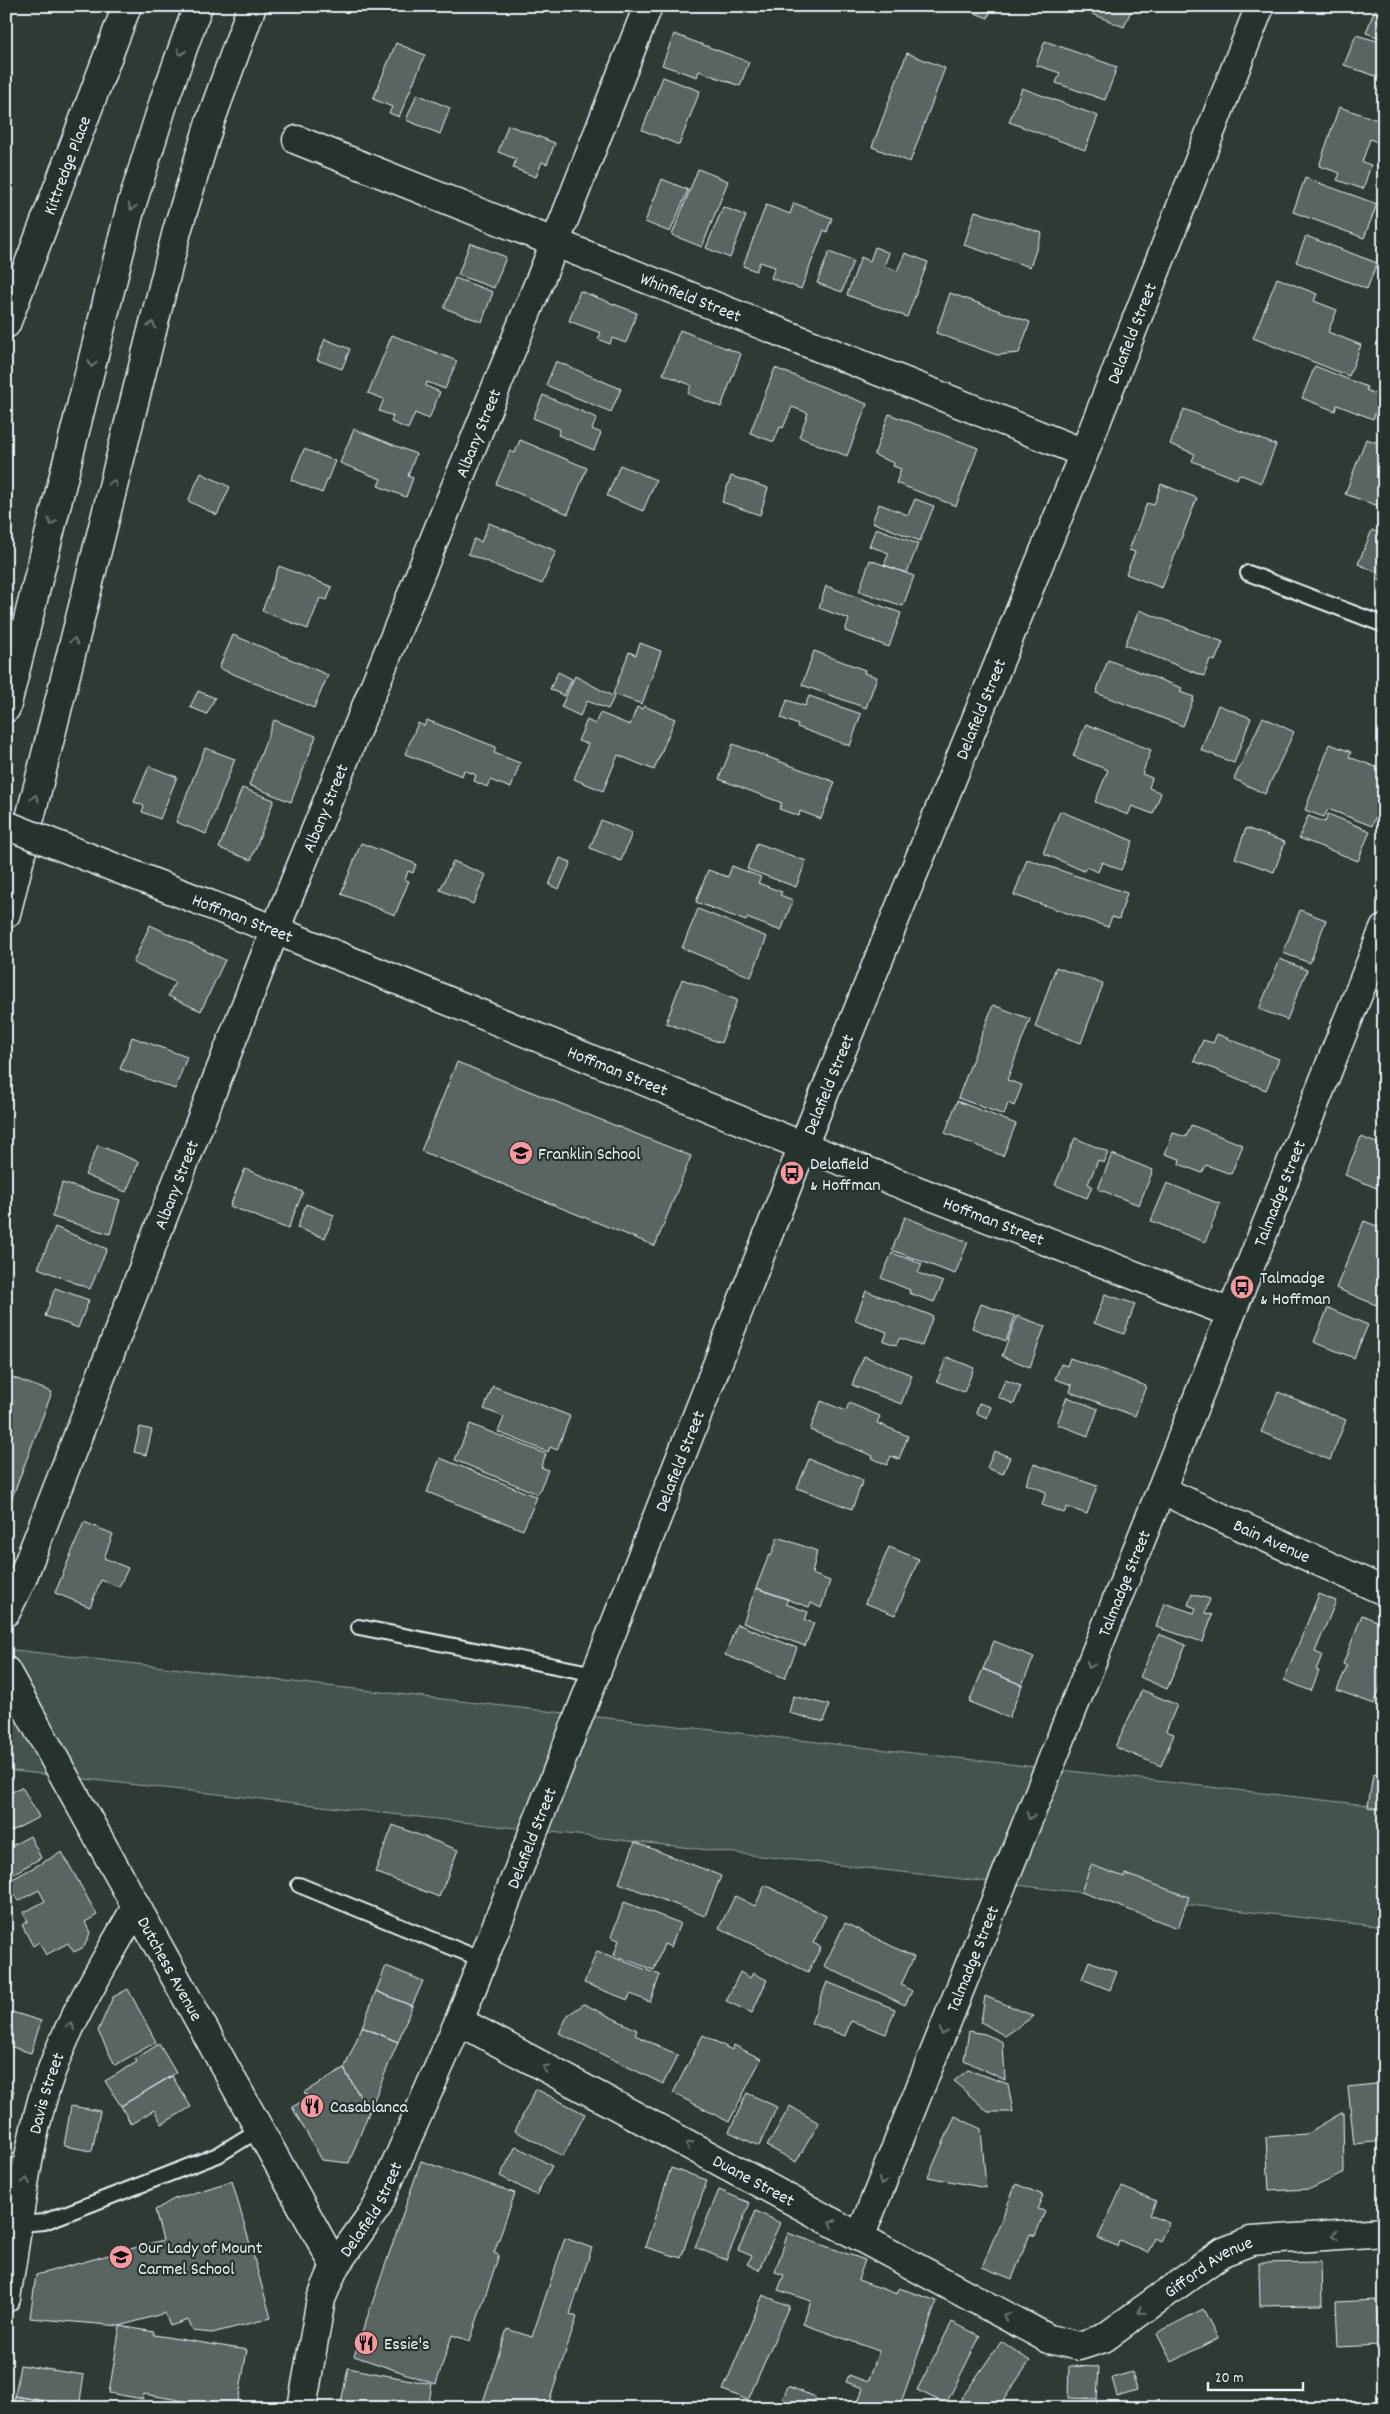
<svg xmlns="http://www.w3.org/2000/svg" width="1390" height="2414" font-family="Dekko,sans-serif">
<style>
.green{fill:#45524e;stroke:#96a2a3}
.building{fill:#596563;stroke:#e8f1f8}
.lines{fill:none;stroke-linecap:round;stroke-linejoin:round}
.lane-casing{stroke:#e8f1f8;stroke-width:18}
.street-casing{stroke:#e8f1f8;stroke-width:31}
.secondary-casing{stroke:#e8f1f8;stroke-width:31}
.highway-casing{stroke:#e8f1f8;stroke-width:31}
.lane{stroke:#26332d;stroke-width:14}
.street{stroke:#26332d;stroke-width:28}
.secondary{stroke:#26332d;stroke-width:28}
.highway{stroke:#26332d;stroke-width:28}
.street-bridge-casing{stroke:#e8f1f8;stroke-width:31;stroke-linecap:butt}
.street-bridge{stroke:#26332d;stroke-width:28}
.oneway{stroke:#6a7674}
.labels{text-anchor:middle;stroke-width:4.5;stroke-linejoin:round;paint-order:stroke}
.street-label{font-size:18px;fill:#e8f1f8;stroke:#26332d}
.poi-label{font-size:18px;fill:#e8f1f8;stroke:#26332d;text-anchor:start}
</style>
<rect width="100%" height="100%" fill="#2e3b35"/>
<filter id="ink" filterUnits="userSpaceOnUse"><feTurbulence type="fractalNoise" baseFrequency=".02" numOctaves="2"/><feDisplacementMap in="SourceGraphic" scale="10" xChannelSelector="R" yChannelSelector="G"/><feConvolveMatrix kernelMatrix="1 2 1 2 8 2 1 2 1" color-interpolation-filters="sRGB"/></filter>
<g filter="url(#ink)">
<path class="green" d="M6,1649L1384,1807V1927L6,1770Z"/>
<path class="building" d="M957,6H992L988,18Z
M1073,6H1133L1124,27Z
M1376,6L1384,9V39L1366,33Z
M674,34L749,62L740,86L699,71L697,77L662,65Z
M1356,35L1384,43V79L1344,65Z
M1045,41L1117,67L1105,100L1056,83L1060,73L1036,65Z
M396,43L425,55L399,117L389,113L392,107L373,99Z
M907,53L945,68L910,162L872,147Z
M663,77L700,91L679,145L642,130Z
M1022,88L1098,116L1085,150L1009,122Z
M417,94L450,108L440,134L406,120Z
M1339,107L1384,122L1377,142L1370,139L1362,162L1371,165L1363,189L1337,180L1340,173L1319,166Z
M508,125L555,143L547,164L542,162L536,177L513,168L516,159L498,152Z
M698,169L728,181L702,247L672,235Z
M1305,178L1377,204L1364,238L1293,212Z
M662,179L688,190L670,232L645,222Z
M794,203L832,218L827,232L824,230L801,289L771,278L775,267L760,262L756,271L743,266L766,205L790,214Z
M723,207L746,216L730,258L706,248Z
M975,211L1042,233L1030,267L964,245Z
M1306,236L1377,263L1367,289L1296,262Z
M470,243L506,257L494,288L458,275Z
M875,247L889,253L884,266L897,271L905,253L928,262L907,317L847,295L861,257L870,261Z
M829,252L853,261L842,292L817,283Z
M455,278L493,292L482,322L444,308Z
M1277,278L1317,294L1314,301L1337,310L1328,332L1361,345L1349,376L1253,338Z
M580,291L637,313L626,343L612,338L610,344L598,339L601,333L569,321Z
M950,293L1030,322L1019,353L997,355L936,333Z
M680,330L741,354L721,407L688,394L691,385L663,374Z
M392,335L457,361L445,389L427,382L426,386L440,392L429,419L415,413L408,429L391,422L393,416L379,411L384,399L368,393Z
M325,339L350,349L342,369L317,360Z
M556,361L621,389L611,412L546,385Z
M1315,366L1367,387L1366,390L1382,397L1373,419L1337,405L1335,411L1302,398Z
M775,368L867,404L847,456L799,437L808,413L792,407L783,428L780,427L774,442L750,433Z
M543,395L597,418L592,429L601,433L594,450L558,435L560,429L533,418Z
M1184,409L1276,445L1261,483L1239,474L1237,479L1192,461L1195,454L1170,444Z
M889,414L978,448L956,506L896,483L901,469L893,466L894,463L874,455Z
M354,429L416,454L408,476L413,478L406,497L378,486L381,479L340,463Z
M1366,439L1384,445V508L1345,494Z
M520,440L587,468L568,514L496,484L510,451L515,453Z
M304,449L335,461L322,493L291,480Z
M620,465L656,480L643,511L607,496Z
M201,473L230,487L217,515L188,501Z
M731,476L768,488L760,515L722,502Z
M1161,484L1197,498L1162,588L1126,574L1135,552L1129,550L1147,503L1154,505Z
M915,499L934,506L920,541L872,522L879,504L908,515Z
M489,523L556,551L542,584L468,554L474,539L481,542Z
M876,528L918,544L907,573L884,565L889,553L869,546Z
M1372,530L1384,535V582L1376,579L1379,573L1358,564Z
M870,560L914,576L903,606L859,591Z
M279,566L332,587L327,600L320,598L308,629L262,611Z
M826,586L901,613L889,647L845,631L849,619L819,608Z
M1139,610L1223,642L1215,661L1210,659L1204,676L1125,645Z
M233,635L328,675L314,708L219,668Z
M640,643L661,651L642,704L613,694L629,652L636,655Z
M814,651L865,670L864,673L877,677L866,708L802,685Z
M1108,660L1182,688L1180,692L1194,697L1183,726L1096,693Z
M558,672L572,679L564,696L550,689Z
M575,676L614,697L608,709L587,701L580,716L561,707Z
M198,691L215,698L207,714L190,707Z
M809,696L861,714L850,746L797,727L798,725L781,718L787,700L805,706Z
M1218,705L1251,718L1234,763L1201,750Z
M644,706L675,719L654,770L618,755L603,791L574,779L588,744L578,741L587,720L595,724L600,713L630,725L637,707L642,709Z
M1263,717L1294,732L1265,794L1234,779Z
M274,720L316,736L291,802L249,785Z
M427,720L496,747L494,753L520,763L511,788L490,780L487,787L474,781L476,775L464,770L462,776L405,754L418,723L424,726Z
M1086,724L1151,750L1142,774L1152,778L1149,788L1161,793L1153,814L1132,806L1128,815L1095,802L1108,770L1073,756Z
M733,744L835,782L821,819L800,811L799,816L779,809L782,803L719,779Z
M1330,744L1351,752L1349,757L1384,770V794L1372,826L1328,809L1324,817L1305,810Z
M205,748L235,759L206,834L176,822Z
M149,766L177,777L160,819L142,812L144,806L134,802Z
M242,788L274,800L251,860L219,848Z
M1060,811L1133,841L1121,870L1102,862L1098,872L1086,867L1084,871L1043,853Z
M1328,814L1370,831L1358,861L1299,838L1308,816L1325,822Z
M601,820L632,833L621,861L590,848Z
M1246,828L1285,842L1274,872L1235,858Z
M361,843L416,864L413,873L408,871L405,880L409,881L395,915L341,894Z
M757,843L806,861L796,887L747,869Z
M560,858L571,862L559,889L549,885Z
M1027,859L1127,893L1119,919L1112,917L1108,927L1014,895Z
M453,861L486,875L473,904L440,890Z
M732,866L761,877L758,883L782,892L780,895L793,900L781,931L747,918L746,921L696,902L708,870L728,877Z
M698,909L767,937L751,977L682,948Z
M1300,910L1326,920L1310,963L1283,953Z
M150,925L225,960L201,1011L168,996L175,982L133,963Z
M1280,959L1307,970L1287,1020L1259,1009Z
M1056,967L1103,984L1081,1043L1035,1027Z
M682,979L737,1000L721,1043L666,1023Z
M993,1005L1030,1019L1007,1080L1022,1085L1014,1106L1008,1103L1004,1115L958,1098Z
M1217,1034L1279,1059L1266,1090L1194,1061L1203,1040L1213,1043Z
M132,1037L187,1057L175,1089L120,1069Z
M457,1062L691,1156L655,1246L421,1151Z
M957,1101L1016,1124L1003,1156L945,1133Z
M1191,1125L1243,1145L1231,1174L1206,1165L1202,1173L1179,1164L1180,1159L1165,1154L1173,1133L1186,1137Z
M1361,1137L1384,1146V1191L1345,1175Z
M1075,1138L1108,1152L1104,1163L1098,1160L1088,1184L1092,1186L1087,1198L1055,1185Z
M98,1145L139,1162L126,1192L85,1175Z
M1112,1154L1153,1170L1139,1205L1098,1189Z
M245,1169L303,1192L288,1229L230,1206Z
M62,1183L120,1200L110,1234L52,1217Z
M1167,1183L1220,1204L1205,1242L1151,1221Z
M306,1204L334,1215L325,1238L297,1228Z
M905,1217L968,1242L955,1274L892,1250Z
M1364,1221L1384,1229V1287L1376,1305L1336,1288Z
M55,1227L107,1249L90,1289L38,1268Z
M892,1253L922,1264L918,1273L943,1282L934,1302L909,1293L910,1290L881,1278Z
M55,1288L89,1300L78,1328L45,1316Z
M866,1291L933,1316L922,1346L900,1338L896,1345L884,1341L887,1332L855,1320Z
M1105,1294L1135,1304L1124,1334L1094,1323Z
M981,1304L1015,1316L1006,1341L972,1328Z
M1328,1308L1368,1325L1354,1358L1314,1342Z
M1017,1316L1045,1326L1030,1367L1002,1356Z
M864,1356L912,1375L901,1404L852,1385Z
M947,1357L974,1368L964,1392L937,1381Z
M1070,1358L1146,1386L1135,1416L1070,1392L1072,1385L1055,1379L1061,1364L1067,1366Z
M6,1375L52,1392L6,1514Z
M1005,1380L1021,1386L1014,1404L998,1397Z
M493,1386L570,1416L557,1450L550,1447L548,1452L498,1432L504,1417L484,1409Z
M1278,1392L1346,1420L1330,1460L1261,1432Z
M1067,1397L1098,1409L1088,1436L1057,1424Z
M821,1401L846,1411L849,1403L880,1416L877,1423L908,1436L899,1459L891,1456L887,1465L872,1458L873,1456L810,1430Z
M979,1403L991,1407L987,1418L976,1413Z
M470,1424L546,1454L541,1467L548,1470L538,1494L455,1460Z
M140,1427L152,1430L146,1455L134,1452Z
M994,1451L1010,1457L1003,1474L987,1468Z
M440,1458L537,1497L523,1530L427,1492Z
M809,1459L863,1480L852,1509L797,1488Z
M1034,1464L1097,1486L1087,1514L1067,1507L1064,1513L1042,1505L1046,1492L1026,1484Z
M84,1522L113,1534L104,1558L128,1568L119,1587L101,1580L90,1607L55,1593Z
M778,1537L817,1551L812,1574L830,1581L821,1608L811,1603L809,1607L756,1588L769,1555L771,1556Z
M889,1547L919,1559L895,1615L865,1603Z
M756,1588L788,1599L786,1604L808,1612L805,1620L814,1623L805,1646L743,1623Z
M1192,1594L1210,1599L1205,1613L1212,1615L1203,1642L1156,1627L1164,1603L1194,1613L1196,1608L1188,1605Z
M1319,1594L1336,1601L1315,1652L1322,1655L1316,1670L1319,1671L1311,1691L1284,1680Z
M1362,1615L1384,1624L1382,1676L1384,1678L1374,1704L1337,1690L1347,1666L1343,1664Z
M737,1624L797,1648L785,1678L725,1655Z
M1159,1634L1186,1645L1167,1689L1140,1677Z
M994,1641L1034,1657L1022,1685L983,1669Z
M983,1669L1022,1685L1009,1718L969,1702Z
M1142,1690L1177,1705L1166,1731L1174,1734L1161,1766L1115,1747Z
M793,1696L829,1705L824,1722L789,1713Z
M1373,1774L1384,1776V1810L1368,1807Z
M22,1787L39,1817L6,1834V1795Z
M393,1825L458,1850L439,1897L375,1872Z
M30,1836L41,1858L7,1877L6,1849Z
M635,1842L721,1876L705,1916L619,1883Z
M62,1852L97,1915L85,1922L90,1933L84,1947L74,1952L68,1943L46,1955L39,1942L33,1946L22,1925L28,1921L23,1913L45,1901L39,1890L18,1901L7,1882Z
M1091,1865L1124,1877L1125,1874L1189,1897L1178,1928L1081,1892Z
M765,1885L826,1916L813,1943L821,1947L808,1972L719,1928L735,1896L755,1906Z
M624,1902L680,1923L671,1947L664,1944L654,1970L614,1955L619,1940L611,1937Z
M845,1923L914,1957L901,1985L912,1991L905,2005L824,1966Z
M597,1951L660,1975L650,2002L630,1994L628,2000L584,1983Z
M1089,1961L1117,1972L1110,1990L1082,1979Z
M386,1966L423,1981L412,2006L376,1991Z
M740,1972L750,1978L753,1973L767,1980L752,2013L726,2001Z
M827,1982L895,2009L886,2034L851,2021L845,2036L811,2023Z
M128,1989L156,2042L115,2065L98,2031L113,1997Z
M376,1991L412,2006L398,2042L362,2027Z
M985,1996L1034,2016L1005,2036L981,2022Z
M584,2004L637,2030L635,2035L678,2055L663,2084L559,2033L568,2015Z
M9,2011L41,2021L31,2053L6,2045V2020Z
M362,2027L398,2042L369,2112L344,2069Z
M969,2031L985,2034L1003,2042L1005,2080L964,2060Z
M703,2035L732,2050L734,2045L761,2059L729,2122L673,2093Z
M159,2044L176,2073L121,2106L105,2081L137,2062L135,2059Z
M344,2069L369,2112L349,2163L322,2160L292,2107L309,2098L304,2092Z
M968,2070L1008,2084L1013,2112H988L954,2081Z
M172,2076L191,2107L162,2124L154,2110L131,2124L121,2106Z
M1384,2083V2141L1354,2144L1348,2087Z
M6,2088L14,2090L6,2129Z
M536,2089L585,2114L563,2156L515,2131Z
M747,2093L777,2107L759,2146L729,2132Z
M71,2106L100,2111L92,2151L64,2146Z
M790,2106L819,2123L796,2162L767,2146Z
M1343,2112L1344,2173L1310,2189L1269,2191L1266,2137L1306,2134Z
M955,2116L981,2129L986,2188L928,2177Z
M516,2146L552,2166L536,2195L500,2176Z
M421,2161L515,2193L494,2253L499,2255L470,2341L452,2335L436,2384L354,2356Z
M671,2168L707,2180L681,2258L645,2247Z
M232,2181L271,2318L212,2333L193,2331L188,2320L170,2326L165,2313L120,2326L30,2318L36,2275L163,2240L155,2210L174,2199Z
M1016,2184L1043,2195L1037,2209L1045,2211L1035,2236L1030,2234L1012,2279L982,2267Z
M1122,2187L1156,2201L1150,2215L1169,2223L1160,2241L1154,2238L1148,2253L1119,2240L1117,2246L1098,2238Z
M719,2190L750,2203L726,2260L695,2247Z
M756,2211L780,2223L759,2270L747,2264L752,2256L738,2250Z
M788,2233L865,2260L858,2280L897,2294L899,2288L937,2301L899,2408H873L858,2402L863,2388L846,2382L849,2375L868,2382L879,2351L803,2324L811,2301L778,2290L784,2275L775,2272Z
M565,2238L592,2248L570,2314L577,2317L547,2408H481L507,2329L532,2337Z
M1321,2262L1322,2305L1260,2306L1259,2263Z
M763,2295L789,2306L748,2400L723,2390Z
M1376,2300L1379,2345L1338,2347L1336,2302Z
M1203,2309L1218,2338L1172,2362L1157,2333Z
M952,2322L980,2336L946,2404L917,2390Z
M120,2326L154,2332V2335L247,2350L237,2408H225L144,2394L143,2399L109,2393Z
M1001,2341L1030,2361L998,2408H955Z
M20,2365L84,2375L79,2407L15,2396Z
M1069,2366L1099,2367L1097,2399L1068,2398Z
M348,2368L432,2384L428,2408H340Z
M1132,2372L1137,2390L1117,2396L1112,2378Z
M788,2386L815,2397L811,2408H779Z
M15,2396L69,2405V2408H13Z"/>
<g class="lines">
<g class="lane-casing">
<path id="lane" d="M1248,573L1384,625
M359,1627L595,1674
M299,1885L483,1960
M19,2224L44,2222L218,2155L260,2129"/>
</g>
<g class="street-casing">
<g id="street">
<path id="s1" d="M297,140L1084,453"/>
<path id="s2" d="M6,324L127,6"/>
<path id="s3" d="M103,863L275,930L803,1146L1231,1313"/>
<path id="s4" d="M1161,1490L1384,1591"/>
<path id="s5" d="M6,1612L22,1579L275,930L555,243L648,6"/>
<path id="s6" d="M6,1671L335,2266"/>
<path id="s7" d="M459,2021L1049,2339L1079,2346L1104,2338L1223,2252L1251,2241L1384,2232"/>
<path id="s8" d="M860,2237L1161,1490L1384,929"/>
<path id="s9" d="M6,2298C18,2229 25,2157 45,2090C65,2025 103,1966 136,1907"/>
</g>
</g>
<g class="secondary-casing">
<g id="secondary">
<path id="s10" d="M302,2408L321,2299L335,2266L377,2207L459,2021L803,1146L1084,453L1260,6"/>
</g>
</g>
<g class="highway-casing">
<path id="highway" d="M6,708L130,210L165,98L198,6
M6,914L177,231L210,122L252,6"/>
</g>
<use href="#lane" class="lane"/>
<use href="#street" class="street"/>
<use href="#secondary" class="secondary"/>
<use href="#highway" class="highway"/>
<g class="street-bridge-casing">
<path id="street-bridge" d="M6,825L103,863"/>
</g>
<use href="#street-bridge" class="street-bridge"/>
</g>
<defs><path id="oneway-chevron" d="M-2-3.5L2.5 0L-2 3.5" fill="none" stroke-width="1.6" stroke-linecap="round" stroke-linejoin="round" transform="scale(1.25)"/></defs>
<g class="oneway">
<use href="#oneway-chevron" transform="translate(181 52) rotate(109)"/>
<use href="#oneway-chevron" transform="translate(132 207) rotate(106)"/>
<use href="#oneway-chevron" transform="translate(152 325) rotate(-76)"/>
<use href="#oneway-chevron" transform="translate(92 364) rotate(104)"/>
<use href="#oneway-chevron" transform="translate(113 483) rotate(-76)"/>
<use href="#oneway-chevron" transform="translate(52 522) rotate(104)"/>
<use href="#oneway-chevron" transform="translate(74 641) rotate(-76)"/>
<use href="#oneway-chevron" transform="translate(35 798) rotate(-76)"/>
<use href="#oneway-chevron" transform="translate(1090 1665) rotate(112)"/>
<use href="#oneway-chevron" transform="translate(1030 1816) rotate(112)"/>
<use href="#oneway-chevron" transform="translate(71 2026) rotate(-64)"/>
<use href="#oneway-chevron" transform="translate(943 2032) rotate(112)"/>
<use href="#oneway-chevron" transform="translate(546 2068) rotate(-152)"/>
<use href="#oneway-chevron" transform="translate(689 2145) rotate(-152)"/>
<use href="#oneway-chevron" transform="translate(26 2181) rotate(-81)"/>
<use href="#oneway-chevron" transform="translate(882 2182) rotate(112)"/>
<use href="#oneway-chevron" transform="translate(832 2223) rotate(-152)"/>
<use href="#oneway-chevron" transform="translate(1335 2235) rotate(177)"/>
<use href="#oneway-chevron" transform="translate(1141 2311) rotate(144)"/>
<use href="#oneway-chevron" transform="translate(1006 2316) rotate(-152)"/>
</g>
</g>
<defs>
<g id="school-disc" transform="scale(1.25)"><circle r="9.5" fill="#ff9aa2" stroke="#26332d"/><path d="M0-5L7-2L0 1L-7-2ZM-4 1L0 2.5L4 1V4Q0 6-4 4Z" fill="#111"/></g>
<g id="bus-disc" transform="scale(1.25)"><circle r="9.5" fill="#ff9aa2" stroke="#26332d"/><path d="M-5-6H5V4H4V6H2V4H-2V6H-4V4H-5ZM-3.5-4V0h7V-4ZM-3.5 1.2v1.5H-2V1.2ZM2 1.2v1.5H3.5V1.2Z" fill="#111"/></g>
<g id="restaurant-disc" transform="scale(1.25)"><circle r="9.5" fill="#ff9aa2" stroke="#26332d"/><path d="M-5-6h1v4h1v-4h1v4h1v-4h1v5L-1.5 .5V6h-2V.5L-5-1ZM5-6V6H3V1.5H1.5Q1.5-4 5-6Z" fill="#111"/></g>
</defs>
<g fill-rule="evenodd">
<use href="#school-disc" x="521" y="1153"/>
<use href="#bus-disc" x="792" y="1173"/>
<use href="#bus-disc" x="1242" y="1287"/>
<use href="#restaurant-disc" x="312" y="2106"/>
<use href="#school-disc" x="121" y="2257"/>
<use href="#restaurant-disc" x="366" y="2343"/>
</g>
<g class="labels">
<g class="street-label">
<text dy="6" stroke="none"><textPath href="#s2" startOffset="170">Kittredge Place</textPath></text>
<text dy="6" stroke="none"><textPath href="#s1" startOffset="424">Whinfield Street</textPath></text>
<text dy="6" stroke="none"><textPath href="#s10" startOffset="2239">Delafield Street</textPath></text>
<text dy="6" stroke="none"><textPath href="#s5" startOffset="1270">Albany Street</textPath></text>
<text dy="6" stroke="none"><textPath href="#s10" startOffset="1834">Delafield Street</textPath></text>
<text dy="6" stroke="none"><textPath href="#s5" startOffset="865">Albany Street</textPath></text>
<text dy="6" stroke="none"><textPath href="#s3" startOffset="150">Hoffman Street</textPath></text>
<text dy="6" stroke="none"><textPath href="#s3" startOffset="555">Hoffman Street</textPath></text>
<text dy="6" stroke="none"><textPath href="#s10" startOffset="1429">Delafield Street</textPath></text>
<text dy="6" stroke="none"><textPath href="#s5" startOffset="460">Albany Street</textPath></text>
<text dy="6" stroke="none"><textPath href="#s8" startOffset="1125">Talmadge Street</textPath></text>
<text dy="6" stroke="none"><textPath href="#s3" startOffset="960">Hoffman Street</textPath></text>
<text dy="6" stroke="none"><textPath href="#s10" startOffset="1024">Delafield Street</textPath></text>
<text dy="6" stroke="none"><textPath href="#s4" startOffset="122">Bain Avenue</textPath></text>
<text dy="6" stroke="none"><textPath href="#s8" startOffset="705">Talmadge Street</textPath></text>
<text dy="6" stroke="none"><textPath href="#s10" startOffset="619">Delafield Street</textPath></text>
<text dy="6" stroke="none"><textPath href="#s8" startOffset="300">Talmadge Street</textPath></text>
<text dy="6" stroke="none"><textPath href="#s6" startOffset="340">Dutchess Avenue</textPath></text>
<text dy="6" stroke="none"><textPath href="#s9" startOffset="209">Davis Street</textPath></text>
<text dy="6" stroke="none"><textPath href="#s7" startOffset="335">Duane Street</textPath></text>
<text dy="6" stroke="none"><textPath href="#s10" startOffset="214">Delafield Street</textPath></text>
<text dy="6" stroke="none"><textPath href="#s7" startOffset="854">Gifford Avenue</textPath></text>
</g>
<g class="poi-label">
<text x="538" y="1159">Franklin School</text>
<text x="810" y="1169">Delafield<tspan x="810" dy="21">&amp; Hoffman</tspan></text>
<text x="1260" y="1283">Talmadge<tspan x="1260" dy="21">&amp; Hoffman</tspan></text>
<text x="330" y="2112">Casablanca</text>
<text x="138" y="2253">Our Lady of Mount<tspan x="138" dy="21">Carmel School</tspan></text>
<text x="384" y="2349">Essie's</text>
</g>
</g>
<rect width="1390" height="2414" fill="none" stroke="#26332d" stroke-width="25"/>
<rect x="12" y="12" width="1365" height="2389" fill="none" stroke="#e8f1f8" stroke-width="2" filter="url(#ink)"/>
<path d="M1208 2382v8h95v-8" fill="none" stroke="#e8f1f8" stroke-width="2.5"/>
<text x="1215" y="2382" font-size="15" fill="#e8f1f8" stroke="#26332d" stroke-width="4" paint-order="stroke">20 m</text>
</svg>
